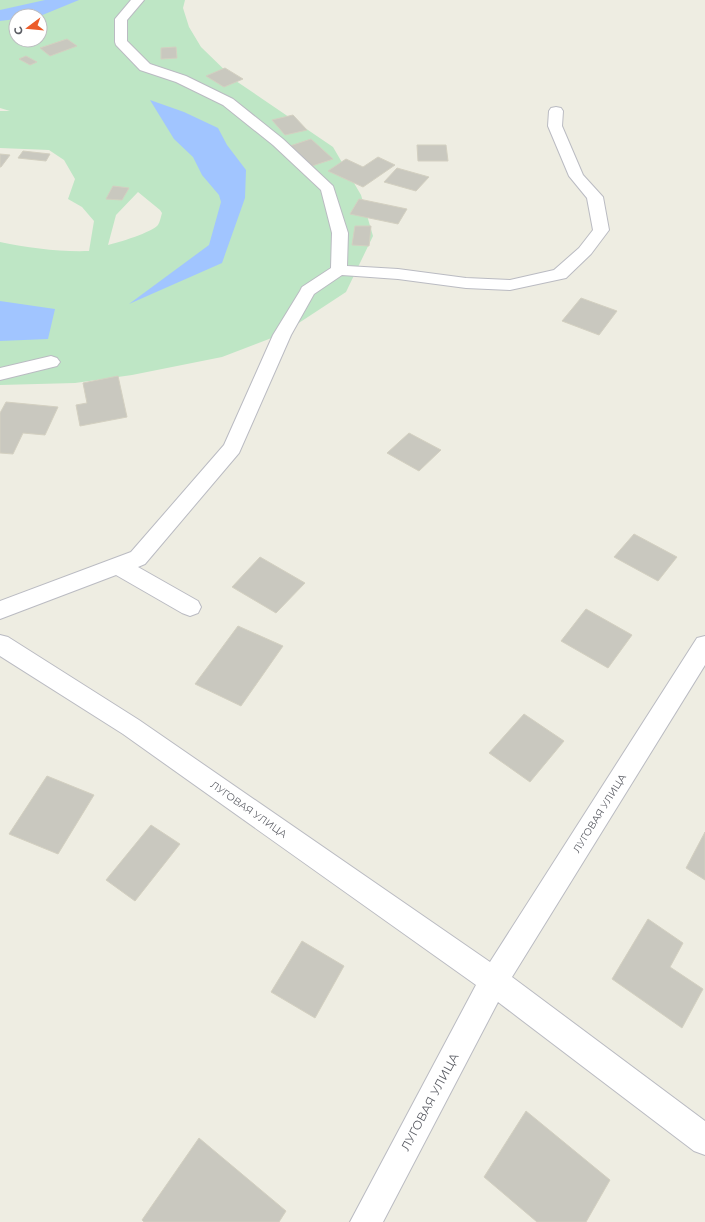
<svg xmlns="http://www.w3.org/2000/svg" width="705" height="1222" font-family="Montserrat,sans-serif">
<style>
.green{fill:#bee6c5;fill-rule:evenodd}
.water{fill:#a1c5ff}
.building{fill:#c9c8bf;stroke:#d3d0c1}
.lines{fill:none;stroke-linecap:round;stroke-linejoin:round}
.street-casing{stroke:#babbc2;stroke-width:2}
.street{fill:#fff;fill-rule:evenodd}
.labels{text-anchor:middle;stroke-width:4;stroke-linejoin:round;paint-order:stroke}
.street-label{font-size:10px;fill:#5b5d64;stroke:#fff}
.near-street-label{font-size:12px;fill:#5b5d64;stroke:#fff}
</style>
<rect width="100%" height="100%" fill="#eeede2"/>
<path class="green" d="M0,0H185L183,8L189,27L201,47L236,81L333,147L361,195L373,236L346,292L282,334L222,357L132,375L75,383L0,385V242C29,248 59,252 89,251L94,221L82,207L68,199L75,179L64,160L49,150L0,148V111H10L0,108ZM16,16H40V40H16ZM138,192L160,210L162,213C161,216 160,222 158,225C153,232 117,243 108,245L116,215Z"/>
<path class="water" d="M45,0H79L40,16H16V19L0,21V10Z
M150,100L184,112L218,128L227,145L246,170L245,198L222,263L129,304L209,245L221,202L219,195L202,175L193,157L174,139Z
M0,301L55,309L48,339L0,341Z"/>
<path class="building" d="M67,39L77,46L50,56L40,48Z
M176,47L177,58L161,59V48Z
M26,56L37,62L30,65L19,59Z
M225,68L243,79L224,87L206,76Z
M293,115L307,130L285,135L272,120Z
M311,139L333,159L312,166L290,146Z
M417,145H446L448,161H418Z
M23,151L50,154L46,161L18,158Z
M0,154L10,155L1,167H0Z
M378,157L395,165L363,187L328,171L346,159L363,167Z
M397,168L429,177L416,191L384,182Z
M113,186L129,188L122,200L106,199Z
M359,199L407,209L398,224L350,214Z
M355,226H371L369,246L352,245Z
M581,298L617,311L599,335L562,321Z
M118,376L127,417L80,426L76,405L87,403L83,383Z
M6,402L58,407L45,435L23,433L13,454L0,453V413Z
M409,433L441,450L419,471L387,453Z
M634,534L677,557L658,581L614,557Z
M260,557L305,583L276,613L232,587Z
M586,609L632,635L608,668L561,641Z
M238,626L283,646L241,706L195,684Z
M524,714L564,741L530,782L489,753Z
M47,776L94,795L58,854L9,834Z
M151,825L180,844L135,901L106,880Z
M705,832V880L686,868Z
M648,919L683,943L670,967L703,989L682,1028L612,979Z
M302,941L344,966L315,1018L271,992Z
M526,1111L610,1180L586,1222H537L484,1177Z
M199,1138L286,1211L279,1222H144L142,1220Z"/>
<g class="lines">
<g class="street-casing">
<path id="street" d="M131,0H144L127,20V41L150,64L186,76L233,99L283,139L333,186L348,233L347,266L398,269L466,278L510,280L554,270L579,248L593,230L587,198L569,176L548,126L549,111L551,108L556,107L561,108L563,111L562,126L583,175L603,197L609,230L591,254L566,278L510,290L466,288L398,279L342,275L314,294L291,335L239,453L145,564L138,567L198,601L201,607L198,613L190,616L182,613L116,575L0,619V601L131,552L224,445L273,335L300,291L302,287L331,268L332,233L321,190L273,145L223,105L176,82L140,70L116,45L115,42V19Z
M51,356L57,358L60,362L57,366L0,380V368Z
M0,635L8,637L139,720L490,962L697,638L705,636V665L512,977L705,1121V1155L694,1151L498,1002L383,1222H350L476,985L123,734L0,656Z"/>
</g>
<use href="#street" class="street"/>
</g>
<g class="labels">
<g class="street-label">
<text transform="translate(249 809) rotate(35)" y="4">ЛУГОВАЯ УЛИЦА</text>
<text transform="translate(599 813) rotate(-58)" y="4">ЛУГОВАЯ УЛИЦА</text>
</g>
<g class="near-street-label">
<text transform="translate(430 1102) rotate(-62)" y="4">ЛУГОВАЯ УЛИЦА</text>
</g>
</g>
<g transform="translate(28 28) rotate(254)"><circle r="19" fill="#ffffff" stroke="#bdbec1"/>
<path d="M0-3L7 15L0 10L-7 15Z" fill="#ec5c2a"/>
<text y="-6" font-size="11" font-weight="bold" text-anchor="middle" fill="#5b5d64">С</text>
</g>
</svg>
